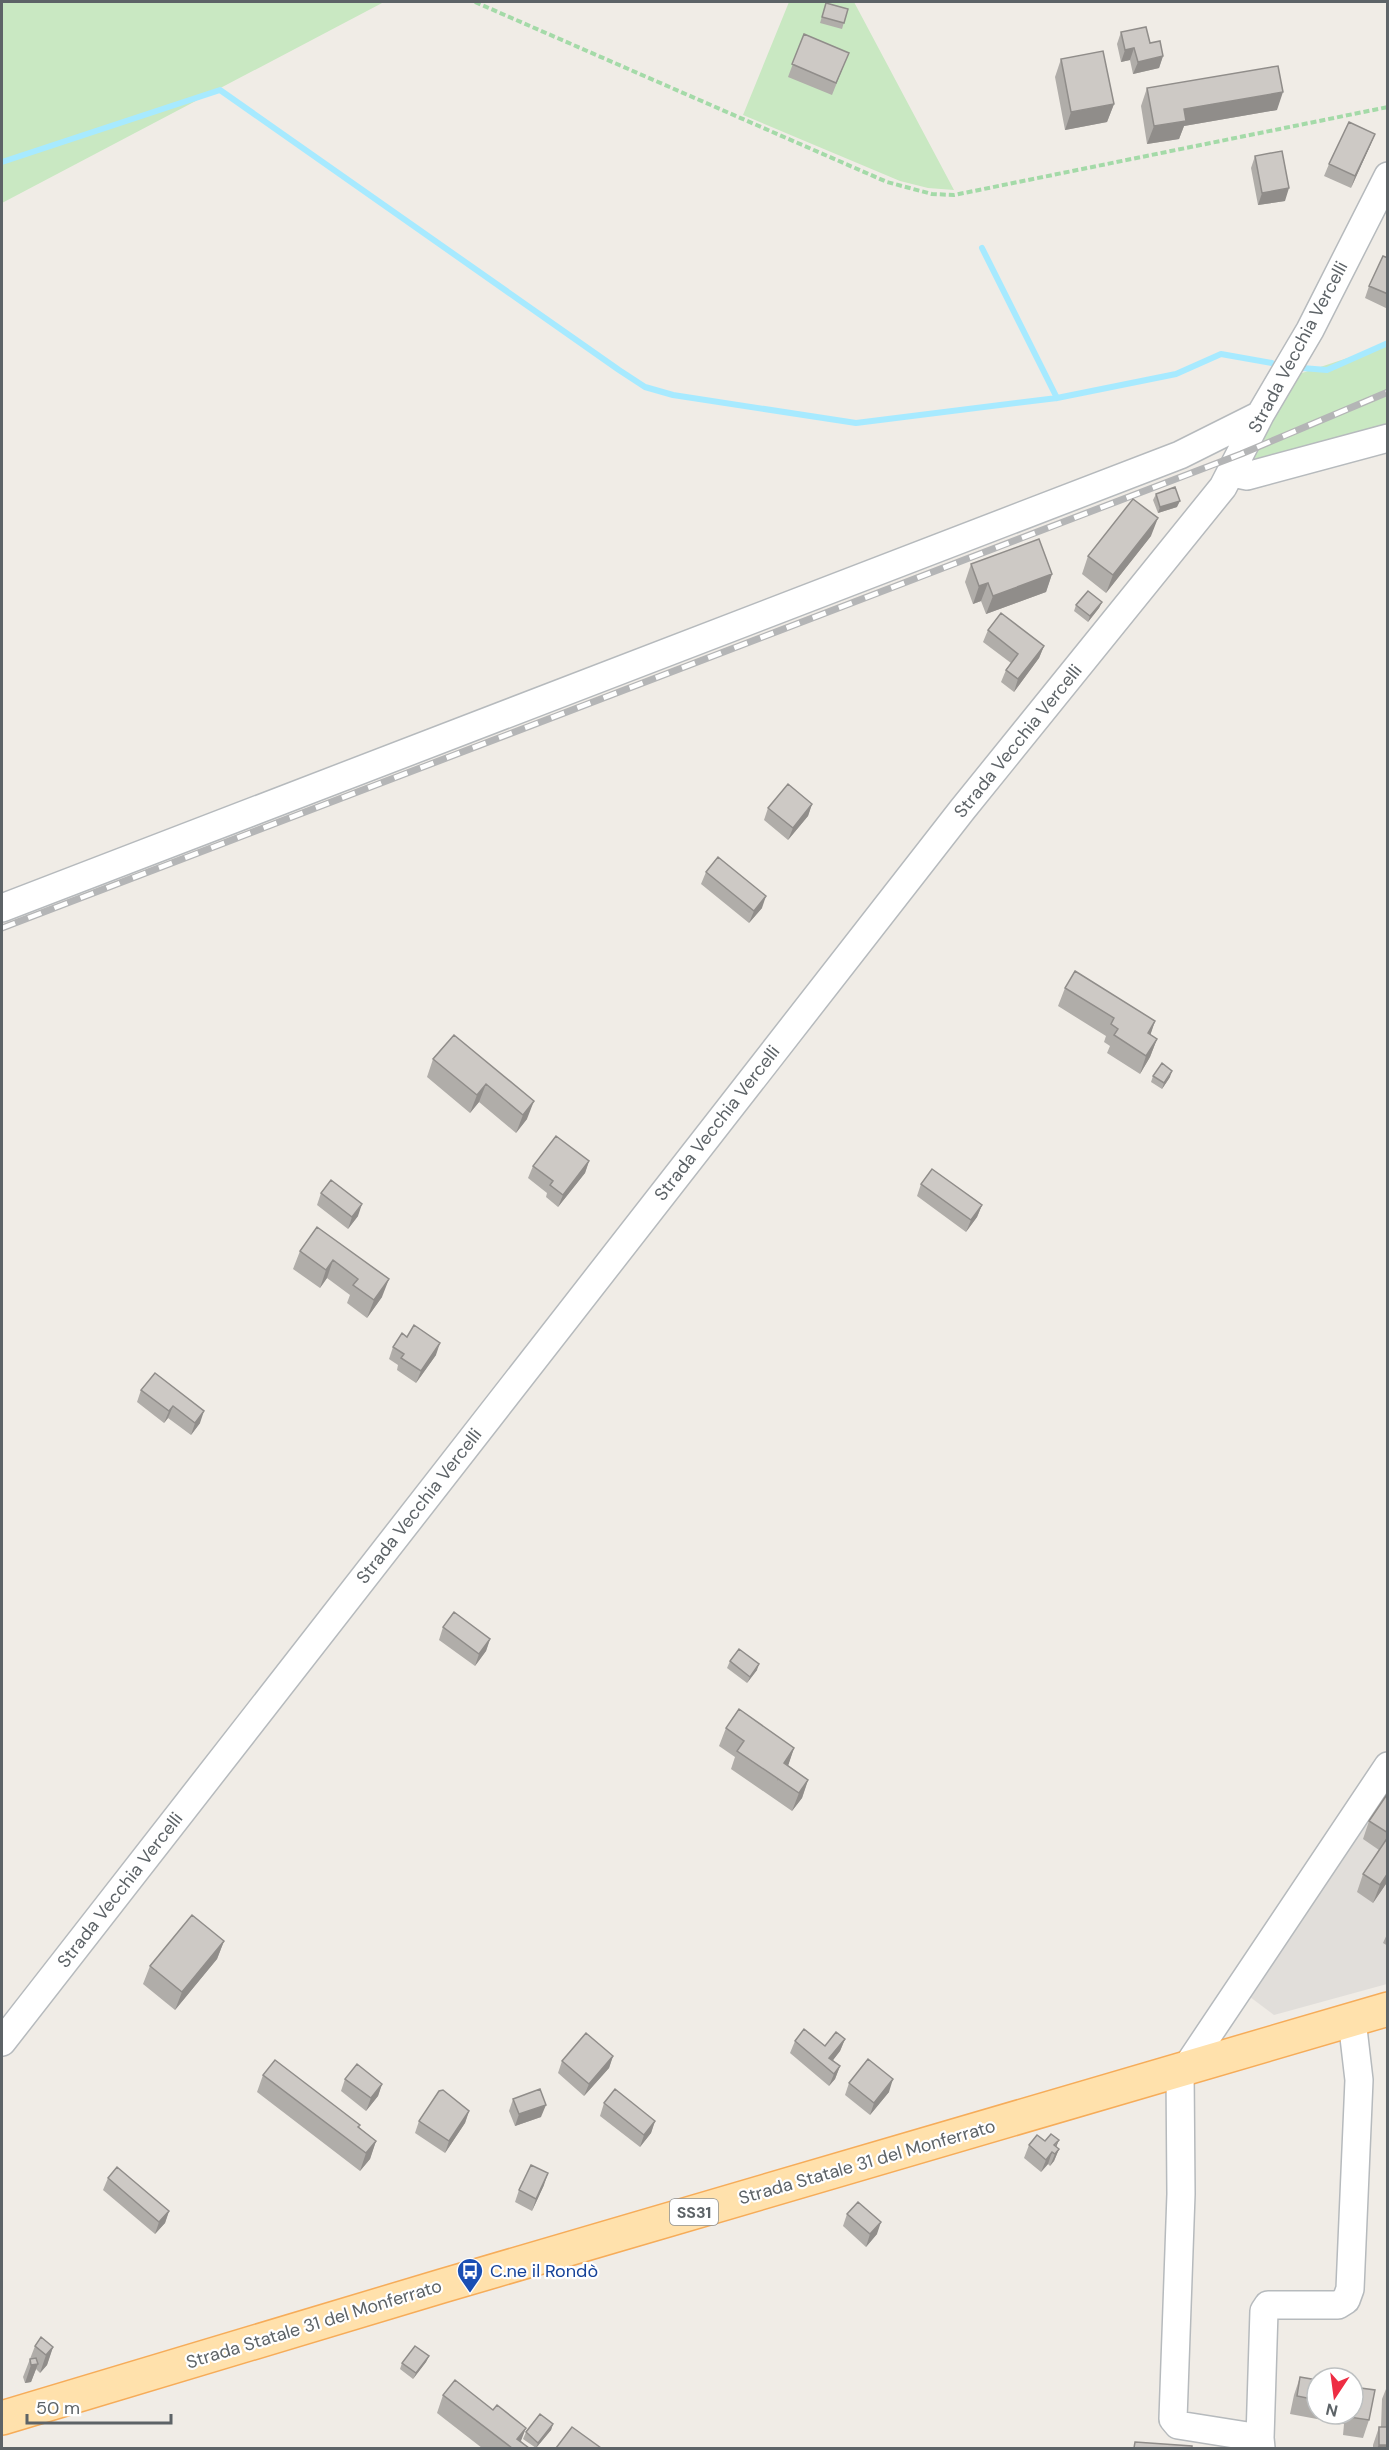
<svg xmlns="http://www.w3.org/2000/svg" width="1389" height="2450" font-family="'DM Sans',sans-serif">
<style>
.industrial{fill:#e1deda}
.green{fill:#c9e8c2}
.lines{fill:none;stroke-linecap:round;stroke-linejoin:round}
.stream{stroke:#a7eaff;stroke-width:6}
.minor-casing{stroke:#b6babd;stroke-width:30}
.major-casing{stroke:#f6ac59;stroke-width:36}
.path{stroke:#a4daa8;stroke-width:4;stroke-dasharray:6 3;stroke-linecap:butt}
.minor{stroke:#fff;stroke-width:27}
.major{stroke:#ffe1ac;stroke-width:33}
.rail-casing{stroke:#b4b5b6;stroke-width:7}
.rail{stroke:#fff;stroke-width:4.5;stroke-dasharray:14;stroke-linecap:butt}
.wall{fill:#b0ada9}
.shaded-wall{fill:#908d8a}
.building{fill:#cdc9c5;stroke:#908d8a;stroke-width:1.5}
.labels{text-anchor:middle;stroke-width:4.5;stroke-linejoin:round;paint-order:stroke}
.shield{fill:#fff;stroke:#8e9295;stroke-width:1.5}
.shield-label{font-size:16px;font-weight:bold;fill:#5d6367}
.street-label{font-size:18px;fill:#5d6367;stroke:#fff}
.transit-label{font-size:18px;fill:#164399;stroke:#fff;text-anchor:start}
</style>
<rect width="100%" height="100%" fill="#f0ece6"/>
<path class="industrial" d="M1387,1792V1984L1274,2015L1250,1997Z"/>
<path class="green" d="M2,2H384L2,203Z
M789,2H854L954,190L928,188L900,181L743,115Z
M1387,345V446L1247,470L1296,375Z"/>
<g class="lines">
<path class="stream" d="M2,162L220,90L619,370L645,387L673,395L856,423L1057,398L1176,374L1221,354L1272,363
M982,248L1057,398
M1302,368L1327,370L1388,343"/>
<g class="minor-casing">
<path id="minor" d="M1232,473L1247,476L1388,438
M2,908L1180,455L1260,415
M2,2042L962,810L1223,487L1260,415L1310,330L1388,176
M1186,2068L1388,1766
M1180,2070L1181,2194L1173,2419L1178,2425L1260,2438L1261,2448
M1260,2438L1264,2311L1268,2305H1338L1346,2300L1350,2289L1359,2080L1352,2020"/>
</g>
<g class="major-casing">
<path id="major" d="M2,2418L442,2286L1388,2009"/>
</g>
<path class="path" d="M475,2L887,182L932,194L954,195L1388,107"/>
<use href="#minor" class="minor"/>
<use href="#major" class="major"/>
<g class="rail-casing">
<path id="rail" d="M2,928L1241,454L1388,392"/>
</g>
<use href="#rail" class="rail"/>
</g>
<path class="wall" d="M826,3L848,9L842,29L820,23Z
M1121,32L1150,43L1163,56L1159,68L1133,74L1130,60L1121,62L1117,44Z
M804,34L844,65L832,95L788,77Z
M1061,59L1114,104L1107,122L1065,130L1055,77Z
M1147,88L1277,110L1184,126L1179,139L1147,144L1141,106Z
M1375,134L1370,146L1351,188L1324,176L1329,164Z
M1255,156L1285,201L1258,205L1251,168Z
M1388,258V309L1365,298L1369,286Z
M1156,494L1177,507L1158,513L1153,500Z
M1151,536L1106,593L1082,574L1088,556Z
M971,564L1052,574L1046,592L986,614L981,601L973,604L965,582Z
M1102,602L1099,608L1088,622L1074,611L1076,605Z
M988,630L1044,646L1039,658L1014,692L1001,682L1006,670L1011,663L983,642Z
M812,804L808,816L788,840L764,820L768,808Z
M706,872L762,908L749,923L701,884Z
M1065,988L1155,1021L1150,1035L1157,1039L1150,1057L1140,1074L1107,1053L1110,1046L1104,1042L1106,1036L1058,1006Z
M454,1035L527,1119L516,1133L479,1102L470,1113L427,1077L433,1059Z
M1153,1076L1170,1077L1162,1089L1151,1082Z
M589,1161L585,1173L558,1207L546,1197L547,1193L528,1178L533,1166Z
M921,1184L982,1205L977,1217L966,1232L917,1196Z
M321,1193L358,1216L348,1229L317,1205Z
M317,1227L382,1297L367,1318L347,1303L350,1295L327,1278L320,1288L293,1269L300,1251Z
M393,1347L436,1355L416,1383L397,1370L398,1365L389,1359Z
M155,1373L200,1423L191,1435L168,1418L164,1423L137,1402L141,1390Z
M443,1627L490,1639L486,1651L475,1666L439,1640Z
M730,1661L757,1670L747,1683L727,1668Z
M726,1728L794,1748L788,1765L808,1780L802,1798L792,1811L731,1769L735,1757L719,1746Z
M1388,1793V1881L1373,1903L1357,1892L1363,1874L1379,1850L1363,1839L1369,1821Z
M1388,1932V1946L1383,1943Z
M224,1941L217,1959L175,2010L143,1984L150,1966Z
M845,2039L840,2051L833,2060L840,2066L835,2079L829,2086L790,2053L795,2041L825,2046Z
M613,2056L609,2068L584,2096L558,2073L562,2061Z
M263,2075L359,2127L376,2141L370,2159L360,2171L257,2092Z
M345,2079L382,2084L378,2096L366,2111L341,2091Z
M849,2083L889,2092L870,2115L845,2095Z
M513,2099L541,2117L515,2126L509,2111Z
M604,2103L655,2121L651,2133L640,2147L600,2116Z
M469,2111L465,2123L445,2153L415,2133L419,2121Z
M1059,2140L1056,2147L1059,2149L1054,2161L1050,2166L1048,2164L1041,2172L1024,2158L1029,2145L1045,2141Z
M108,2178L169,2211L165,2223L155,2234L103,2190Z
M544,2185L532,2211L515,2202L519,2190Z
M847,2214L877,2234L866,2247L843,2226Z
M35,2346L53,2347L47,2365L40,2373L36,2369L31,2382L25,2383L23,2377Z
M429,2356L426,2362L413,2379L400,2369L402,2363Z
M1300,2377L1317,2380V2414H1353L1369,2420L1363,2438L1343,2435L1344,2424L1290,2414L1294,2395Z
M1388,2384V2448H1373V2445L1379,2427H1381L1382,2399Z
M443,2395L521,2441L529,2448H482L437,2413Z
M553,2424L551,2430L536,2448L523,2439L526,2432Z"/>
<path class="shaded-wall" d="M1134,48L1130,60L1121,62L1125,50Z
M1163,56L1159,68L1133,74L1138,62Z
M1283,92L1277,110L1184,126L1179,139L1147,144L1154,126L1184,109Z
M1114,104L1107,122L1065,130L1071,112Z
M1375,134L1370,146L1351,188L1355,176Z
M1289,188L1285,201L1258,205L1262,193Z
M1180,501L1177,507L1158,513L1160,507Z
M1158,518L1151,536L1106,593L1113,575Z
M1052,574L1046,592L986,614L993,596Z
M988,583L981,601L973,604L979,586Z
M1102,602L1099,608L1088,622L1090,616Z
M1044,646L1039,658L1014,692L1018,679Z
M812,804L808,816L788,840L793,828Z
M766,896L762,908L749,923L754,911Z
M1155,1021L1149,1039L1148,1033Z
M1157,1039L1150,1057L1140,1074L1146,1056Z
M1172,1071L1170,1077L1162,1089L1164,1083Z
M486,1084L479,1102L470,1113L477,1095Z
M534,1101L527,1119L516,1133L523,1115Z
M589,1161L585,1173L558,1207L563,1195Z
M362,1204L358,1216L348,1229L352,1217Z
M982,1205L977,1217L966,1232L971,1220Z
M333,1260L327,1278L320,1288L326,1270Z
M389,1279L382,1297L367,1318L374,1300Z
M440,1343L436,1355L416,1383L421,1371Z
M173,1406L168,1418L164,1423L169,1411Z
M204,1411L200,1423L191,1435L195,1423Z
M490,1639L486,1651L475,1666L479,1654Z
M759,1664L757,1670L747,1683L750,1677Z
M794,1748L788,1766L777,1781L784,1763Z
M808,1780L802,1798L792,1811L799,1793Z
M1388,1873V1881L1373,1903L1380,1885Z
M224,1941L217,1959L175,2010L182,1992Z
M845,2039L840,2051L827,2068L829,2058Z
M613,2056L609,2068L584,2096L589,2084Z
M840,2066L835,2079L829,2086L834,2074Z
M893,2079L889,2092L870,2115L874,2103Z
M382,2084L378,2096L366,2111L371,2098Z
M546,2105L541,2117L515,2126L519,2114Z
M469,2111L465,2123L445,2153L449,2141Z
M655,2121L651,2133L640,2147L644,2135Z
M1059,2140L1054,2152H1052L1048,2164L1041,2172L1046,2160Z
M376,2141L370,2159L360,2171L366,2153Z
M1059,2149L1054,2161L1050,2166L1055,2154Z
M548,2173L544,2185L532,2211L536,2199Z
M169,2211L165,2223L155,2234L159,2222Z
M881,2222L877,2234L866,2247L870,2234Z
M53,2347L47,2365L40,2373L46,2355Z
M429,2356L426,2362L413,2379L416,2373Z
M38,2364L31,2382L25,2383L31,2365Z
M553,2424L551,2430L536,2448L538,2443Z
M526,2428L519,2446L517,2439Z
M1379,2445H1388V2448H1377Z"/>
<path class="building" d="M826,3L848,9L844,23L822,17Z
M1146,27L1150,43L1160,41L1163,56L1138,62L1134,48L1125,50L1121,32Z
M804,34L849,53L836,83L792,64Z
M1103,51L1114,104L1071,112L1061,59Z
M1278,66L1283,92L1184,109L1186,121L1154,126L1147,88Z
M1349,122L1375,134L1355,176L1329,164Z
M1282,151L1289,188L1262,193L1255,156Z
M1383,256L1388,258V294L1369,286Z
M1175,487L1180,501L1160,507L1156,494Z
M1133,499L1158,518L1113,575L1088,556Z
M1039,539L1052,574L993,596L988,583L979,586L971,564Z
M1088,591L1102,602L1090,616L1076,605Z
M1001,613L1044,646L1018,679L1006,670L1018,654L988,630Z
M788,784L812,804L793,828L768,808Z
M718,857L766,896L754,911L706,872Z
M1075,971L1155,1021L1148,1033L1157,1039L1146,1056L1114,1035L1118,1029L1111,1024L1114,1018L1065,988Z
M454,1035L534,1101L523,1115L486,1084L477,1095L433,1059Z
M1162,1063L1172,1071L1164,1083L1153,1076Z
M556,1136L589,1161L563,1195L550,1185L553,1181L533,1166Z
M932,1169L982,1205L971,1220L921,1184Z
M331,1180L362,1204L352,1217L321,1193Z
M317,1227L389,1279L374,1300L353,1285L358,1279L333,1260L326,1270L300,1251Z
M414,1325L440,1343L421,1371L401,1358L404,1354L393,1347L402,1333L407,1337Z
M155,1373L204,1411L195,1423L173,1406L169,1411L141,1390Z
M454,1612L490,1639L479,1654L443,1627Z
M739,1649L759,1664L750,1677L730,1661Z
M739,1709L794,1748L784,1763L808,1780L799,1793L737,1751L744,1741L726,1728Z
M1388,1793V1833L1369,1821Z
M1388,1837V1873L1380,1885L1363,1874Z
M192,1915L224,1941L182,1992L150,1966Z
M804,2029L825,2046L836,2032L845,2039L829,2058L840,2066L834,2074L795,2041Z
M586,2033L613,2056L589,2084L562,2061Z
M868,2059L893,2079L874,2103L849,2083Z
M275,2060L360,2125L358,2127L376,2141L366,2153L263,2075Z
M357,2064L382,2084L371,2098L345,2079Z
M540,2089L546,2105L519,2114L513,2099Z
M615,2089L655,2121L644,2135L604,2103Z
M443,2090L469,2111L449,2141L419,2121L439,2091Z
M1051,2134L1059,2140L1054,2145L1059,2149L1055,2154L1052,2152L1046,2160L1029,2145L1037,2135L1045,2141Z
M531,2165L548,2173L536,2199L519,2190Z
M117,2167L169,2211L159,2222L108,2178Z
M858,2202L881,2222L870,2234L847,2214Z
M41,2337L53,2347L46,2355L35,2346Z
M415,2346L429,2356L416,2373L402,2363Z
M36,2358L38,2364L31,2365L30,2359Z
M1300,2377L1317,2380V2400L1297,2396Z
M455,2380L493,2410L497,2405L526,2428L517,2439L529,2448H512L443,2395Z
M1353,2387L1375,2390L1369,2420L1349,2417L1350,2414H1353Z
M540,2414L553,2424L538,2443L526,2432Z
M1388,2414V2445H1379V2427H1387Z
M572,2427L601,2448H556Z
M1135,2442L1192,2446V2448H1134Z"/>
<defs>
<g id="bus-pin" transform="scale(1.35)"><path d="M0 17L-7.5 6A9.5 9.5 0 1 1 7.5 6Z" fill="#1a4fb4" stroke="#fff"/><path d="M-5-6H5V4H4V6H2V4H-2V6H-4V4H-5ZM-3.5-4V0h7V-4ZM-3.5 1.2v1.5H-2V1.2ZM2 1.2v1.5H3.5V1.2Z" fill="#fff"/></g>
</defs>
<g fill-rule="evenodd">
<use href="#bus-pin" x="470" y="2271"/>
</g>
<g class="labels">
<rect class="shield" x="670" y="2199" width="48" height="26" rx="4.5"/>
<g class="shield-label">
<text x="694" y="2218">SS31</text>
</g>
<g class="street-label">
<text transform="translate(1298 347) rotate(-62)" y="6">Strada Vecchia Vercelli</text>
<text transform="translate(1018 741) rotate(-51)" y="6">Strada Vecchia Vercelli</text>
<text transform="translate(717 1123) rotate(-52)" y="6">Strada Vecchia Vercelli</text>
<text transform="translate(419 1506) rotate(-52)" y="6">Strada Vecchia Vercelli</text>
<text transform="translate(120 1890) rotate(-52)" y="6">Strada Vecchia Vercelli</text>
<text transform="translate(867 2162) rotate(-16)" y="6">Strada Statale 31 del Monferrato</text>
<text transform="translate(314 2324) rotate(-17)" y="6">Strada Statale 31 del Monferrato</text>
</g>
<g class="transit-label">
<text x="490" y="2277">C.ne il Rondò</text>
</g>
</g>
<rect width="1389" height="2450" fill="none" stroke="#5d6367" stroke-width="6"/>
<g transform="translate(1335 2396) rotate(193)"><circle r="28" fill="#ffffff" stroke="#bec1c2" stroke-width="1.5"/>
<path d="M0-4.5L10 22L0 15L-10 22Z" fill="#ee2d43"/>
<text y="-9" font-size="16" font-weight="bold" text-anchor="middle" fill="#5d6367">N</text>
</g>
<path d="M27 2414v9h144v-9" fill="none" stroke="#5d6367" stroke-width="3"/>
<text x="36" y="2414" font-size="18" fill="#5d6367" stroke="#ffffff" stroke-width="4.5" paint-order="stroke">50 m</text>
</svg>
